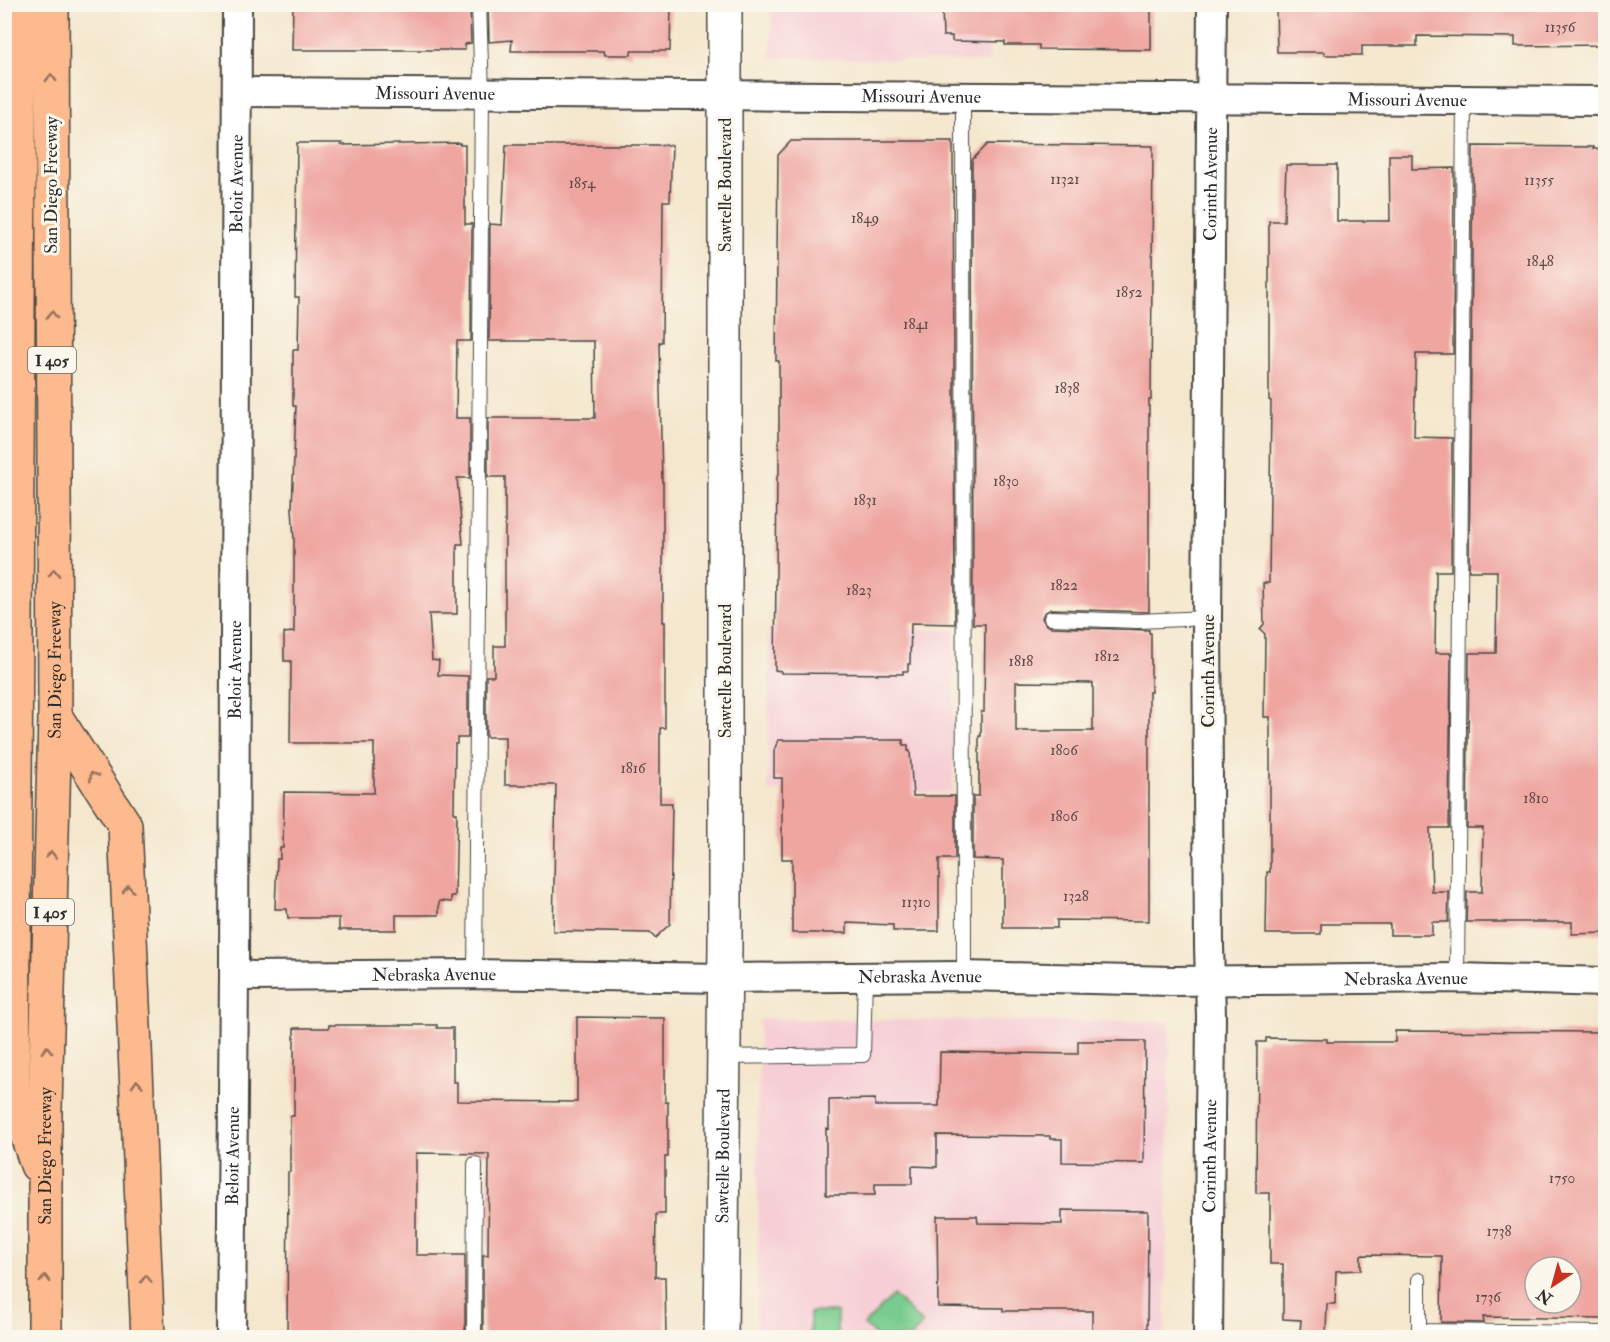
<svg xmlns="http://www.w3.org/2000/svg" width="1610" height="1342" font-family="'IM FELL Double Pica',serif">
<style>
.built{fill:#f6cfd6}
.grass{fill:#7acc8e;stroke:#527c5c;stroke-width:1.5}
.building{fill:#efa6a1;fill-rule:evenodd}
.lines{fill:none;stroke-linecap:round;stroke-linejoin:round}
.service-casing{stroke:#494743;stroke-width:16}
.minor-casing{stroke:#494743;stroke-width:32}
.tertiary-casing{stroke:#494743;stroke-width:36}
.motorway-casing{stroke:#494743;stroke-width:36}
.service{stroke:#fff;stroke-width:14}
.minor{stroke:#fff;stroke-width:28}
.tertiary{stroke:#fff;stroke-width:33}
.motorway{stroke:#fcba8e;stroke-width:33}
.oneway{stroke:#94725c}
.labels{text-anchor:middle;stroke-width:6;stroke-linejoin:round;paint-order:stroke}
.number-label{font-size:15px;fill:#5c4a48}
.shield{fill:#fbf7ec;stroke:#696865;stroke-width:1.5}
.shield-label{font-size:16px;font-weight:bold;fill:#2b2b2b}
.street-label{font-size:18px;fill:#2b2b2b;stroke:#fbf7ec}
</style>
<rect width="100%" height="100%" fill="#fbf7ec"/>
<filter id="ink" filterUnits="userSpaceOnUse"><feTurbulence type="fractalNoise" baseFrequency=".0167" numOctaves="2"/><feDisplacementMap in="SourceGraphic" scale="12" xChannelSelector="R" yChannelSelector="G"/><feConvolveMatrix kernelMatrix="1 2 1 2 8 2 1 2 1" color-interpolation-filters="sRGB"/></filter>
<filter id="wash" filterUnits="userSpaceOnUse"><feTurbulence type="fractalNoise" baseFrequency=".008" numOctaves="4" result="noise"/><feDisplacementMap in="SourceGraphic" scale="24" xChannelSelector="R" yChannelSelector="G"/><feGaussianBlur stdDeviation="1.35" result="paint"/><feColorMatrix in="noise" values="0 0 0 0 0 0 0 0 0 0 0 0 0 0 0 0 0 1.4 0 .05"/><feComposite in="paint" operator="in"/></filter>
<g filter="url(#wash)">
<rect width="100%" height="100%" fill="#f4e7cd"/>
<path class="built" d="M772,5H988L989,62L771,57Z
M769,628L954,630L953,793L768,791Z
M759,1019L1170,1022L1165,1337L757,1338Z"/>
<path class="grass" d="M893,1295L923,1324L911,1337H877L864,1325Z
M810,1312H837V1337H810Z"/>
<g id="blocks">
<path class="building" d="M293,4H470L471,43L465,44V50H292Z
M488,4H671L670,51H631V55H605L604,51H511L512,40L489,42Z
M1005,4H1151V50L1039,49V45H1005V42L952,41V36H943L942,7L1005,6Z
M1276,4L1371,8V4H1490V9H1553V4H1605V45L1515,46V37L1417,36V46H1362V55H1324V52H1277Z
M791,141H953L955,624L911,623L910,664H908V671H903V674L781,673V671L775,670L777,475H779V361H776L778,155Z
M297,143H342L341,145L460,143V145H465V224H472L471,341H457L456,418H470V478H457L463,544H457V614H429L432,660L439,661L438,675L468,676V738H457V744H455L454,813H457L455,896H451V902L439,901V915H396V930H339V918H288L287,909H275L277,859H280V848H283L284,792L374,793V743H290L291,661H284V633L294,632V540L292,508L296,406H293V350H298L299,297H295Z
M988,144L1153,146L1151,400H1149V612L1051,609L1044,613L1042,618L1046,625L1051,627L1149,630V633H1151V692H1149V921L1057,920V928H1003V860L973,859V796H979V736H981V712H984L985,624H973L972,160ZM1016,682L1093,683V731H1016Z
M506,145H672L670,201H663L662,342H659L662,482H663V622H665V728H660V803H672L670,924L655,938L650,933L553,931L556,785H505V737H486V676H494V646H505V477H488V418H595L594,341H489L490,224L502,225Z
M1473,146L1593,147V149H1605V933L1572,934V922H1466L1467,892H1482L1483,828H1467L1469,653H1496L1497,571H1469Z
M1389,155H1412V169L1454,168L1453,354H1416L1414,437L1452,438L1451,571H1436V574L1435,653H1451L1449,828H1430L1432,892H1449L1448,922H1432V935H1390V924H1321V934H1266L1267,872H1270V717H1264L1265,634L1260,629L1264,624L1263,583H1269L1271,401L1269,400V221H1284L1286,165H1337V221H1390Z
M778,740H903V745H908V751H910L913,796H955V859H939V931H893V925L847,923V933H792V859H782V778H774V751Z
M577,1017L665,1018V1102H668V1157H665V1214H656L655,1277H665L666,1338H483V1255H488L489,1154L416,1153V1255H465V1338H287L288,1172H290V1116H294V1028H329V1025H437V1028H453V1082H457V1101L577,1102Z
M1395,1031L1605,1032V1319L1483,1317L1484,1323L1441,1322L1442,1256L1361,1255V1270L1336,1271L1335,1304H1327L1326,1332H1300L1301,1320L1283,1319V1264H1270V1193H1256L1257,1042H1266V1038L1327,1039V1042H1395ZM1535,1267H1571V1303H1535Z
M1078,1041H1145L1144,1163L1062,1162V1139H1050V1136L937,1135V1167L912,1166V1184H875V1195H826V1128L829,1129V1100L875,1099V1106H939L940,1052L1078,1054Z
M1062,1210L1148,1211L1147,1338H1092V1311H1003V1308L938,1307L937,1216H977L978,1223L1062,1224Z"/>
</g>
</g>
<g filter="url(#ink)">
<use href="#blocks" fill-opacity="0" stroke="#494743" stroke-width="1.5"/>
<g class="lines">
<g class="service-casing">
<path id="service" d="M963,96L964,976
M1051,618L1138,621L1207,618
M475,974L482,93L479,4
M1457,978L1464,100
M724,1057L863,1055L865,977
M1419,1280V1331L1606,1333
M474,1338L475,1164"/>
</g>
<g class="minor-casing">
<g id="minor">
<path id="s1" d="M237,92L1606,101"/>
<path id="s2" d="M234,976L475,974L725,978L964,976L1172,981L1457,978L1606,982"/>
<path id="s3" d="M231,1338L234,976L237,4"/>
<path id="s4" d="M1208,1338L1211,1016L1209,946L1207,618L1212,4"/>
</g>
</g>
<g class="tertiary-casing">
<g id="tertiary">
<path id="s5" d="M721,1338L725,945V4"/>
</g>
</g>
<g class="motorway-casing">
<g id="motorway">
<path d="M20,4L13,1095L37,1165"/>
<path d="M55,716L125,825L148,1338"/>
<path id="s6" d="M45,1338V1109L55,716L52,4"/>
</g>
</g>
<use href="#service" class="service"/>
<use href="#minor" class="minor"/>
<use href="#tertiary" class="tertiary"/>
<use href="#motorway" class="motorway"/>
</g>
<defs><path id="oneway-chevron" d="M-2-3.5L2.5 0L-2 3.5" fill="none" stroke-width="1.6" stroke-linecap="round" stroke-linejoin="round" transform="scale(1.5)"/></defs>
<g class="oneway">
<use href="#oneway-chevron" transform="translate(51 78) rotate(-90)"/>
<use href="#oneway-chevron" transform="translate(52 315) rotate(-90)"/>
<use href="#oneway-chevron" transform="translate(54 573) rotate(-90)"/>
<use href="#oneway-chevron" transform="translate(93 776) rotate(-123)"/>
<use href="#oneway-chevron" transform="translate(51 855) rotate(-89)"/>
<use href="#oneway-chevron" transform="translate(128 889) rotate(-93)"/>
<use href="#oneway-chevron" transform="translate(47 1050) rotate(-89)"/>
<use href="#oneway-chevron" transform="translate(137 1084) rotate(-93)"/>
<use href="#oneway-chevron" transform="translate(45 1279) rotate(-90)"/>
<use href="#oneway-chevron" transform="translate(146 1279) rotate(-93)"/>
</g>
</g>
<g class="labels">
<g class="number-label">
<text x="1560" y="32">11356</text>
<text x="1065" y="184">11321</text>
<text x="1539" y="185">11355</text>
<text x="582" y="188">1854</text>
<text x="865" y="223">1849</text>
<text x="1540" y="266">1848</text>
<text x="1129" y="297">1852</text>
<text x="916" y="329">1841</text>
<text x="1067" y="393">1838</text>
<text x="1006" y="486">1830</text>
<text x="865" y="505">1831</text>
<text x="1064" y="590">1822</text>
<text x="859" y="595">1823</text>
<text x="1107" y="661">1812</text>
<text x="1021" y="666">1818</text>
<text x="1064" y="755">1806</text>
<text x="633" y="773">1816</text>
<text x="1536" y="803">1810</text>
<text x="1064" y="821">1806</text>
<text x="1076" y="901">1328</text>
<text x="916" y="907">11310</text>
<text x="1562" y="1183">1750</text>
<text x="1499" y="1236">1738</text>
<text x="1488" y="1302">1736</text>
</g>
<g class="shield">
<rect x="28" y="347" width="48" height="26" rx="4.5"/>
<rect x="26" y="899" width="48" height="26" rx="4.5"/>
</g>
<g class="shield-label">
<text x="52" y="366">I 405</text>
<text x="50" y="918">I 405</text>
</g>
<g class="street-label">
<text dy="6" stroke="none"><textPath href="#s1" startOffset="198">Missouri Avenue</textPath></text>
<text dy="6" stroke="none"><textPath href="#s1" startOffset="684">Missouri Avenue</textPath></text>
<text dy="6" stroke="none"><textPath href="#s1" startOffset="1170">Missouri Avenue</textPath></text>
<text transform="translate(51 185) rotate(-90)" y="6">San Diego Freeway</text>
<text dy="6" stroke="none"><textPath href="#s3" startOffset="1154">Beloit Avenue</textPath></text>
<text transform="translate(725 185) rotate(-90)" y="6">Sawtelle Boulevard</text>
<text dy="6" stroke="none"><textPath href="#s4" startOffset="1154">Corinth Avenue</textPath></text>
<text dy="6" stroke="none"><textPath href="#s6" startOffset="668">San Diego Freeway</textPath></text>
<text dy="6" stroke="none"><textPath href="#s3" startOffset="668">Beloit Avenue</textPath></text>
<text transform="translate(725 671) rotate(-90)" y="6">Sawtelle Boulevard</text>
<text transform="translate(1208 671) rotate(-90)" y="6">Corinth Avenue</text>
<text dy="6" stroke="none"><textPath href="#s2" startOffset="200">Nebraska Avenue</textPath></text>
<text dy="6" stroke="none"><textPath href="#s2" startOffset="686">Nebraska Avenue</textPath></text>
<text dy="6" stroke="none"><textPath href="#s2" startOffset="1172">Nebraska Avenue</textPath></text>
<text dy="6" stroke="none"><textPath href="#s6" startOffset="182">San Diego Freeway</textPath></text>
<text dy="6" stroke="none"><textPath href="#s3" startOffset="182">Beloit Avenue</textPath></text>
<text dy="6" stroke="none"><textPath href="#s5" startOffset="182">Sawtelle Boulevard</textPath></text>
<text dy="6" stroke="none"><textPath href="#s4" startOffset="182">Corinth Avenue</textPath></text>
</g>
</g>
<rect width="1610" height="1342" fill="none" stroke="#fbf7ec" stroke-width="24"/>
<g transform="translate(1553 1285) rotate(216)"><circle r="28" fill="#fbf7ec" stroke="#a8a59f" stroke-width="1.5"/>
<path d="M0-4.5L10 22L0 15L-10 22Z" fill="#c8321e"/>
<text y="-9" font-size="16" font-weight="bold" text-anchor="middle" fill="#2b2b2b">N</text>
</g>
</svg>
